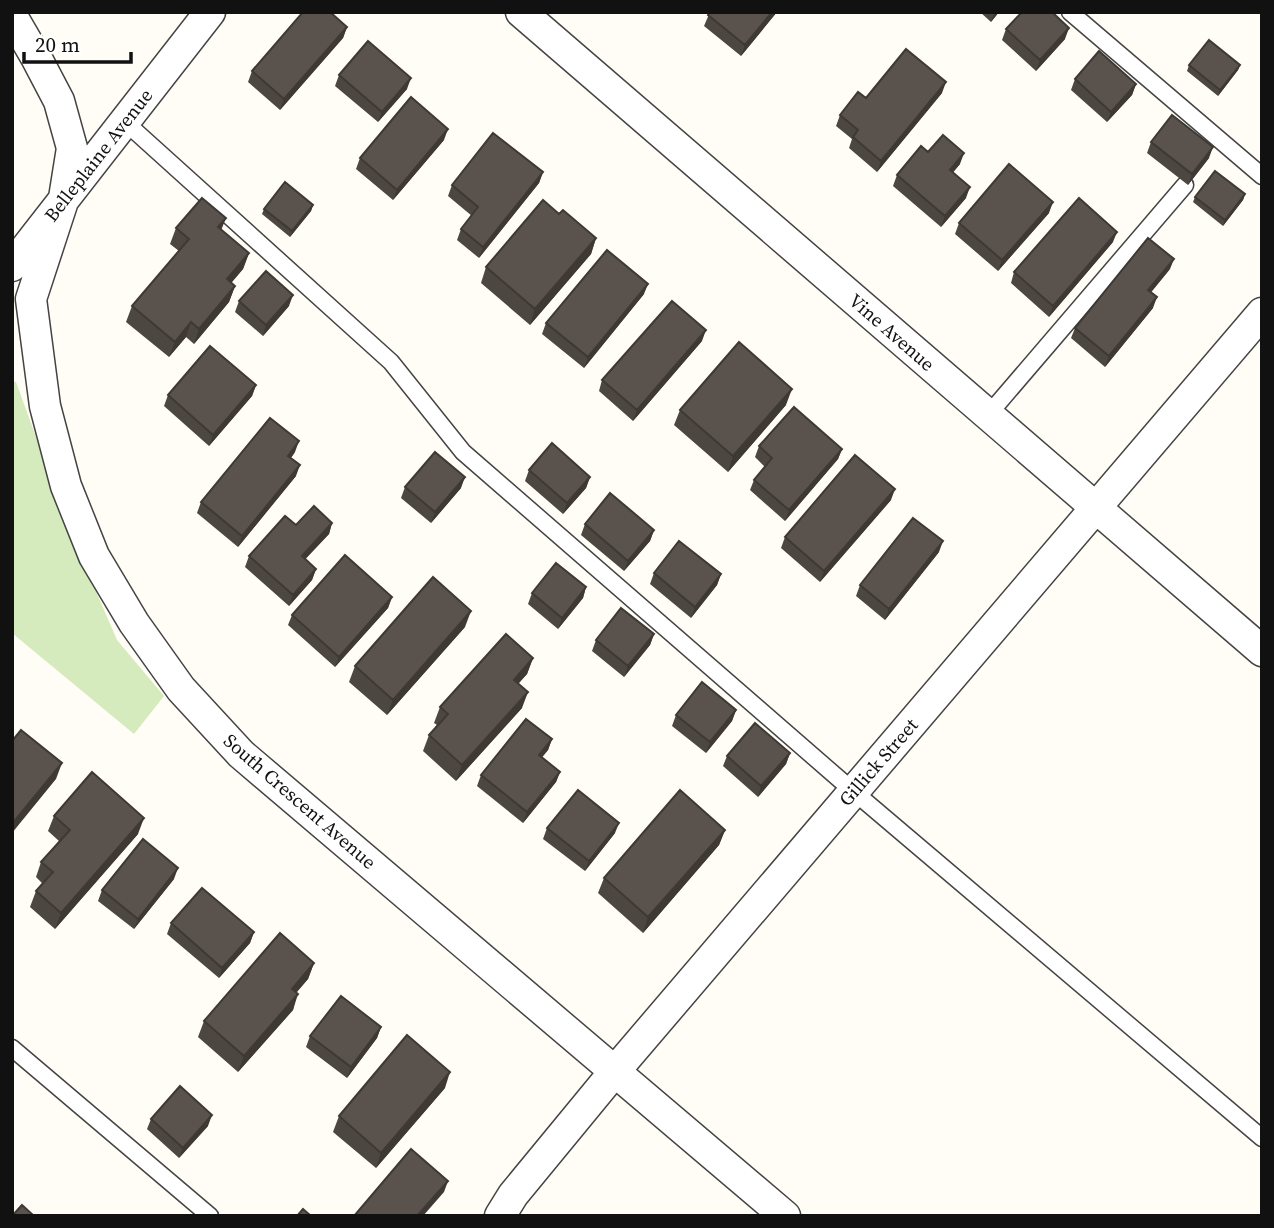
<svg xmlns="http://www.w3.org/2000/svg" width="1274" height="1228" font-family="'Source Serif 4',serif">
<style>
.green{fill:#d5ebbd}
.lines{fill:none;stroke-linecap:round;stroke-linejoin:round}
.service-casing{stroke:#444;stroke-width:19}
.minor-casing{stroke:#444;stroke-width:33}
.service{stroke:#fff;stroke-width:16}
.minor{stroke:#fff;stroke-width:30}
.wall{fill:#4d4742}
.shaded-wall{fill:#3f3936}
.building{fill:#5a524d;stroke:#3f3936;stroke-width:2}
.labels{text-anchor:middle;stroke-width:7;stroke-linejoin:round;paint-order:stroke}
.street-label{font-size:19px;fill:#111;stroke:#fff}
</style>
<rect width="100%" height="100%" fill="#fffdf5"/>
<path class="green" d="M12,381L16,382L72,536L117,640L164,696L134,734L12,633Z"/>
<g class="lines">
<g class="service-casing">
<path id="service" d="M1070,12L1262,176
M124,121L391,362L463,452L853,791L1262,1138
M988,415L1185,185
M12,1048L210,1216"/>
</g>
<g class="minor-casing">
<path id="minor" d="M521,12L1262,651
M12,16L37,59L59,101L72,148L64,198L31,299L45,406L66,486L94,556L134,623L181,689L241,754L785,1216
M12,266L210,12
M500,1216L513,1195L615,1071L1262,313"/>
</g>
<use href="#service" class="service"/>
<use href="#minor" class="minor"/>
</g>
<path class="wall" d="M710,12H777L741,56L704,26Z
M980,12H999L991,22Z
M347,27L343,38L280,110L248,82L252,71Z
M1006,29L1065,39L1036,71L1002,40Z
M1189,65H1240L1238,70L1218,96L1187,71Z
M339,75L407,89L378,122L335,86Z
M1075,79L1136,84L1132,95L1107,122L1071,90Z
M942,93L877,172L849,148L852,139L836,126L840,115L866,98Z
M444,140L393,200L356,169L360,158Z
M1151,142L1209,158L1188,185L1147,153Z
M928,152L960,164L953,172L966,198L941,227L893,186L897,175Z
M543,172L539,183L479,258L457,240L461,229L472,216L448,196L452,185Z
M1245,194L1243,200L1223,226L1193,202L1195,197Z
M313,205L311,211L290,237L262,214L264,209Z
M1049,213L998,271L955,234L959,223Z
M559,214L596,238L591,254L530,325L481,283L486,267Z
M176,228L221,229L249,253L243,269L231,283L235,286L229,302L194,344L186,337L169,357L126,322L132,306L179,251L170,244Z
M1113,242L1049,317L1011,283L1014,272Z
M1170,269L1151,292L1153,308L1105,367L1071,338L1075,328Z
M644,294L584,368L542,334L546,323Z
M239,301L289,306L263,336L235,312Z
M702,341L633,421L599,391L602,380Z
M256,385L252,396L209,446L164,406L168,395Z
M786,405L728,472L674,425L680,410Z
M759,446L842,449L838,459L785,521L750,490L754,480L765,467L755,457Z
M295,452L291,458L296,476L238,547L197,513L201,502Z
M529,470L590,477L586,488L563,514L525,481Z
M405,487L461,488L431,523L401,498Z
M891,500L820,582L781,548L785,537Z
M332,523L329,534L305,559L316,569L312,580L289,606L245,567L249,556L296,525Z
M585,524L654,530L650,541L624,571L581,535Z
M939,552L885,620L856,596L860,585Z
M654,573L721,574L717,585L691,618L650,584Z
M586,587L583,598L558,629L528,604L532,593Z
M392,597L388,608L335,667L288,625L292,615Z
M465,627L387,715L349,682L355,666Z
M654,634L650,645L624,677L592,651L596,640Z
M533,658L527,674L518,684L522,708L456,781L423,751L429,735L437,725L434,723L440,707Z
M736,710L732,721L706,753L672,726L676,715Z
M552,739L548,750L542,757L560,772L556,782L523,823L477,786L481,775Z
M790,753L786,764L758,797L723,766L727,756Z
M54,816L138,834L55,929L30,907L36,891L43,884L36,877L41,862L59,841L48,831Z
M547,828L615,833L585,871L543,839Z
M725,830L719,845L643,933L598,893L604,878Z
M174,879L134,929L98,901L102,890Z
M171,923L254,932L250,943L219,978L167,934Z
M314,963L308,979L297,992L293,1010L238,1072L198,1037L204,1021Z
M381,1027L377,1038L347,1078L306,1047L310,1036Z
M445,1088L376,1168L333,1132L339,1116Z
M151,1119L208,1126L179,1158L147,1129Z"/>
<path class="shaded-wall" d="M772,12H777L741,56L745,45Z
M995,12H999L991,22Z
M347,27L343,38L280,110L284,99Z
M1069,28L1065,39L1036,71L1040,60Z
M1240,65L1238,70L1218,96L1220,90Z
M411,78L407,89L378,122L382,112Z
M946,82L942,93L877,172L881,161Z
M1136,84L1132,95L1107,122L1111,112Z
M448,129L444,140L393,200L397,190Z
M1213,147L1209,158L1188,185L1192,174Z
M964,153L960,164L946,181L950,170Z
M543,172L539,183L479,258L483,247Z
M970,187L966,198L941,227L945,216Z
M1245,194L1243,200L1223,226L1225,220Z
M1053,202L1049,213L998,271L1002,260Z
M313,205L311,211L290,237L292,231Z
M226,218L220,233L218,227Z
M1117,232L1113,242L1049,317L1053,306Z
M596,238L591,254L530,325L535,309Z
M249,253L243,269L221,295L227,279Z
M1174,259L1170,269L1144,301L1148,290Z
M648,284L644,294L584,368L588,357Z
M235,286L229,302L194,344L199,329Z
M293,295L289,306L263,336L266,325Z
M1157,297L1153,308L1105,367L1109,356Z
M191,322L186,337L169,357L175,342Z
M706,330L702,341L633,421L637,410Z
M256,385L252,396L209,446L213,435Z
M792,389L786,405L728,472L733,456Z
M299,441L295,452L284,467L288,456Z
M842,449L838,459L785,521L789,510Z
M300,465L296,476L238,547L242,536Z
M465,477L461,488L431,523L435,512Z
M590,477L586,488L563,514L567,503Z
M895,489L891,500L820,582L824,571Z
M332,523L329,534L298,567L302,556Z
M654,530L650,541L624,571L628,561Z
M943,541L939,552L885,620L889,609Z
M316,569L312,580L289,606L293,595Z
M721,574L717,585L691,618L695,607Z
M586,587L583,598L558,629L562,618Z
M392,597L388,608L335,667L339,657Z
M471,611L465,627L387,715L393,700Z
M654,634L650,645L624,677L628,666Z
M533,658L527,674L508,695L514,680Z
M528,692L522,708L456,781L462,765Z
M736,710L732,721L706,753L710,742Z
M552,739L548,750L535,766L539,755Z
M790,753L786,764L758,797L761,786Z
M62,763L56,779L12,833V824Z
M560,772L556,782L523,823L527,812Z
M144,818L138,834L55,929L61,913Z
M619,823L615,833L585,871L589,861Z
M725,830L719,845L643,933L648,917Z
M178,868L174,879L134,929L138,919Z
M254,932L250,943L219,978L222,968Z
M314,963L308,979L286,1004L292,989Z
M298,994L293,1010L238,1072L244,1056Z
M381,1027L377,1038L347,1078L351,1067Z
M450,1072L445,1088L376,1168L381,1153Z
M212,1115L208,1126L179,1158L183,1148Z
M448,1181L444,1192L423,1216H417Z"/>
<path class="building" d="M303,12H330L347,27L284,99L252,71Z
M710,12H772L745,45L708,15Z
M1022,12H1052L1069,28L1040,60L1006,29Z
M1209,40L1240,65L1220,90L1189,65Z
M368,41L411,78L382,112L339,75Z
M906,49L946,82L881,161L853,137L858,130L840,115L858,92L866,98Z
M1099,51L1136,84L1111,112L1075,79Z
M411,97L448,129L397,190L360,158Z
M1172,115L1213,147L1192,174L1151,142Z
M493,133L543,172L483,247L461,229L478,207L452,185Z
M943,135L964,153L950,170L970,187L945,216L897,175L921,146L928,152Z
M1009,164L1053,202L1002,260L959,223Z
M1215,171L1245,194L1225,220L1195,197Z
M285,182L313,205L292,231L264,209Z
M202,198L226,218L218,227L249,253L227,279L235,286L199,329L191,322L175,342L132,306L189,239L176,228Z
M1079,198L1117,232L1053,306L1014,272Z
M543,200L559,214L563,210L596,238L535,309L486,267Z
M1148,238L1174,259L1148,290L1157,297L1109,356L1075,328Z
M607,250L648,284L588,357L546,323Z
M266,271L293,295L266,325L239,301Z
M672,301L706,330L637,410L602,380Z
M739,342L792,389L733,456L680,410Z
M210,346L256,385L213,435L168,395Z
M794,407L842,449L789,510L754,480L772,458L759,446Z
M270,418L299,441L288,456L300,465L242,536L201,502Z
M552,443L590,477L567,503L529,470Z
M435,452L465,477L435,512L405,487Z
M855,455L895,489L824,571L785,537Z
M610,493L654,530L628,561L585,524Z
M314,506L332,523L302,556L316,569L293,595L249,556L285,516L296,525Z
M913,518L943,541L889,609L860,585Z
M679,541L721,574L695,607L654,573Z
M345,555L392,597L339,657L292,615Z
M556,563L586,587L562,618L532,593Z
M433,577L471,611L393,700L355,666Z
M621,608L654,634L628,666L596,640Z
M506,634L533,658L514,680L528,692L462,765L429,735L448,714L440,707Z
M702,682L736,710L710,742L676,715Z
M526,719L552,739L539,755L560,772L527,812L481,775Z
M755,723L790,753L761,786L727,756Z
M21,730L62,763L12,824V741Z
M92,772L144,818L61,913L36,891L53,872L41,862L70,830L54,816Z
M578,790L619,823L589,861L547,828Z
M680,790L725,830L648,917L604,878Z
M143,839L178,868L138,919L102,890Z
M202,888L254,932L222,968L171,923Z
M280,933L314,963L292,989L298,994L244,1056L204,1021Z
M341,996L381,1027L351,1067L310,1036Z
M407,1035L450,1072L381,1153L339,1116Z
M180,1086L212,1115L183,1148L151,1119Z
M411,1149L448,1181L417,1216H354Z
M22,1205L34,1216H12Z
M303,1209L311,1216H297Z"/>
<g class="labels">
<g class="street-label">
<text transform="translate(98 155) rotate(-52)" y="7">Belleplaine Avenue</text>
<text transform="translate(892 332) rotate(41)" y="7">Vine Avenue</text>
<text transform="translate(878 762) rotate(-49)" y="7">Gillick Street</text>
<text transform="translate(300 801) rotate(41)" y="7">South Crescent Avenue</text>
</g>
</g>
<rect width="1274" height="1228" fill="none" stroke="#111111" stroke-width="28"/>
<path d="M24 52v10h107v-10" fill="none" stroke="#111111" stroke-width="3.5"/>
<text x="35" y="52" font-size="21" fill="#111111" stroke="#ffffff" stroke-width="5" paint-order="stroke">20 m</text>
</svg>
